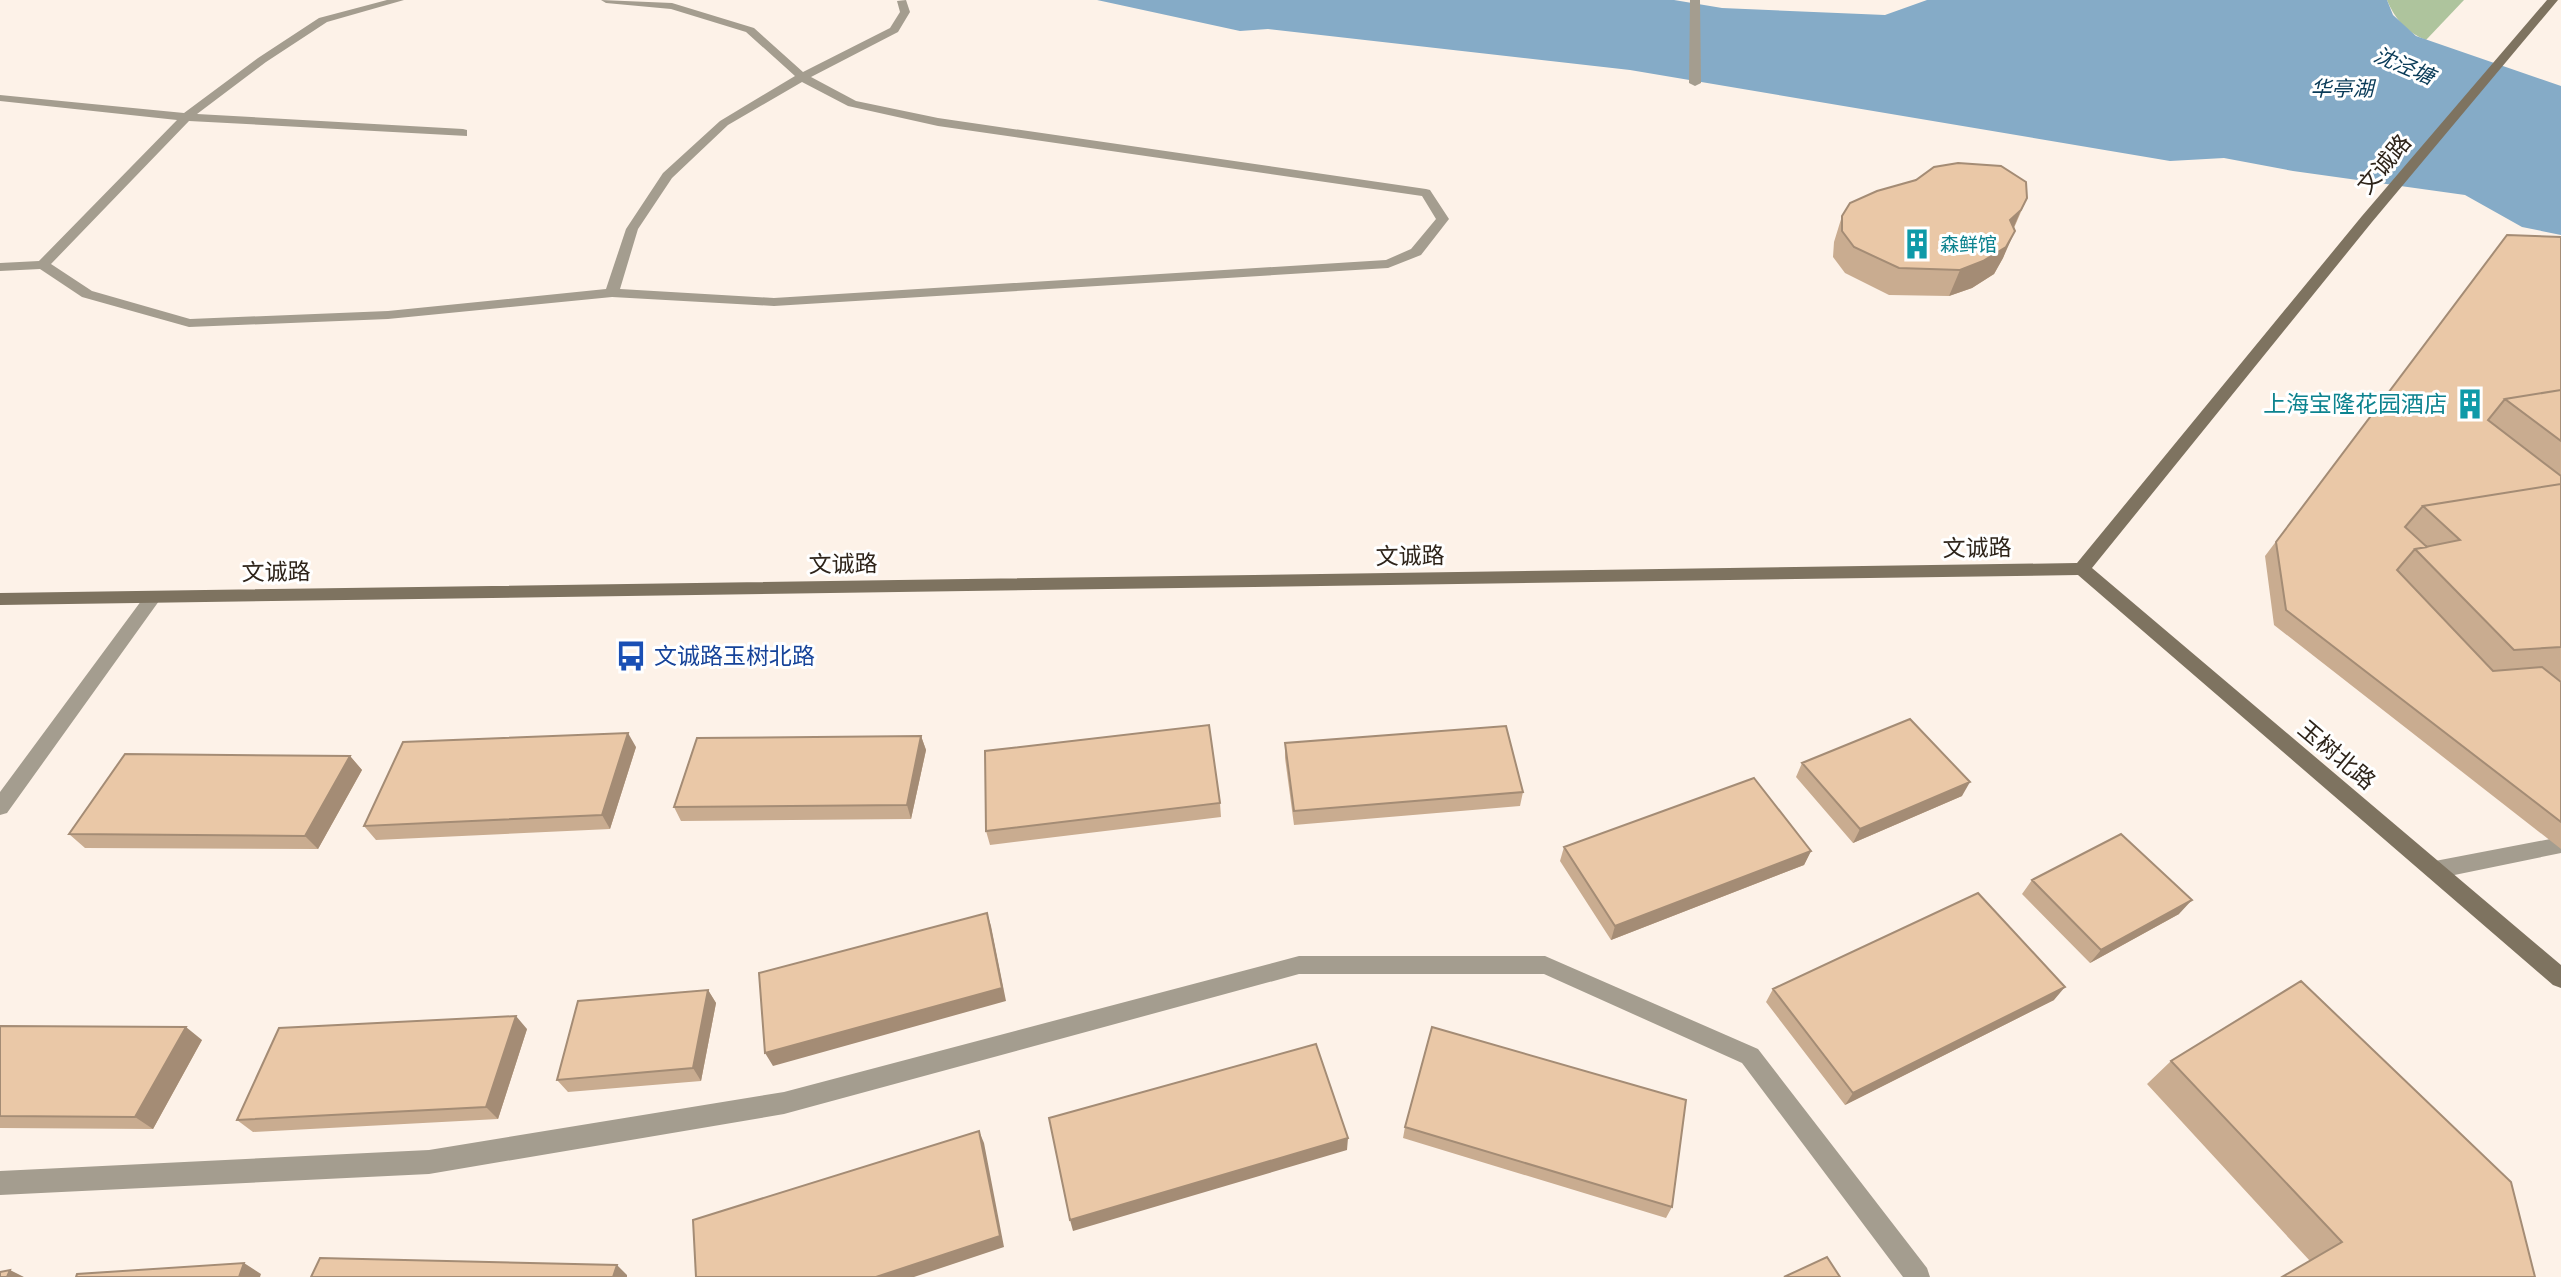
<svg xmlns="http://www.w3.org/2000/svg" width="2561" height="1277" font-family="'Varela Round','Noto Sans SC',sans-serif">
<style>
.forest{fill:#aec49d}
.water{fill:#85abc7}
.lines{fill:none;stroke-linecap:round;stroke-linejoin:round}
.street{fill:#a49d8f;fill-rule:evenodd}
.secondary{fill:#7e7360;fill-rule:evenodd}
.wall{fill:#c9ac90}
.shaded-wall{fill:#a48c75}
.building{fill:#eac8a7;stroke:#a48c75;stroke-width:2}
.labels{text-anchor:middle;stroke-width:6;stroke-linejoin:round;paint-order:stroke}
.far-culture-label{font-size:19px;fill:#0d838f;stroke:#fff;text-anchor:start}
.far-water-label{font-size:21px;font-style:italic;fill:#083a57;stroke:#fff}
.street-label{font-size:23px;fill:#2e241a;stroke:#fff}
.culture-label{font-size:23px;fill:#0d838f;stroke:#fff;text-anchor:end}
.transit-label{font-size:23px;fill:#164399;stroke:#fff;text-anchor:start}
</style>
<rect width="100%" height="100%" fill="#fdf2e8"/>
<path class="forest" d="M2387,0H2464L2426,40C2407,33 2394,18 2387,0Z"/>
<path class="water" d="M1097,0H1674L1722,8L1885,15L1927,0H2387L2393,15L2416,36L2561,86V235L2522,227L2465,195L2293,171L2224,158L2170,161L1630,70L1268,29L1240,31Z"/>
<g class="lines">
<path class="street" d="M387,0H404L327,22L266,62L197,114L463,129L467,130V136L189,121L51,264L92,291L190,319L388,311L606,289L626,229L663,173L720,121L795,76L746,32L671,9L606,3L601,0L672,3L754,28L803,72L890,28L900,12L897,1L906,0L910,12L898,32L811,77L856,101L938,118L1426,189L1430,190L1449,219L1421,255L1388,268L774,306L612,297L388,319L189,327L82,297L40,269L0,271V263L39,261L177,120L0,101V95L184,113L258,58L319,18ZM802,82L848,106L938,126L1422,196L1436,219L1411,249L1386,260L774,298L620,289L638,229L672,178L728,125Z
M1690,0H1700L1701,83L1695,86L1689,83Z
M153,591L159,593L162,597L159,601L7,813L0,815V792L147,593Z
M2561,837V853L2435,879L2428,876L2425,870L2428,864L2435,861Z
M1299,956H1545L1758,1049L1927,1268L1930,1277H1903L1742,1063L1544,974H1299L784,1114L429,1174L0,1195V1171L429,1150L784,1092Z"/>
<path class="secondary" d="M2547,0H2558L2372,222L2092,568L2561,965V988L2553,985L2078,575L0,605V593L2077,563L2362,216Z"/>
</g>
<path class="wall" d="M2027,198L2014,228L2003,258L1994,274L1972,288L1949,296L1889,295L1845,273L1833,257L1834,242L1842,216Z
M2507,235L2561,237V849L2274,625L2265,556Z
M921,736L926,750L911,819L681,821L674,807Z
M1285,743L1523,792L1520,806L1294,825L1285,758Z
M636,747L610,829L376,840L364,826Z
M350,756L362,770L318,849L85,848L69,834Z
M1802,763L1962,796L1853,843L1796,777Z
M1220,803L1221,817L990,845L986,831Z
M1564,847L1811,851L1804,865L1611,940L1560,861Z
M2032,880L2179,914L2090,963L2022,894Z
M1773,989L2054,1000L1845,1105L1766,1002Z
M708,990L716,1003L701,1081L568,1092L557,1080Z
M0,1026L202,1040L153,1129L0,1128Z
M527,1029L498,1119L253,1132L237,1120Z
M2171,1061L2535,1277L2310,1261L2147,1084Z
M1405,1127L1672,1207L1666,1218L1403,1138Z"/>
<path class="shaded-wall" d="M2021,210L2010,236V220Z
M2015,231L2003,258L1994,274L1972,288L1949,296L1960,270Z
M628,733L636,747L610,829L602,815Z
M921,736L926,750L911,819L907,805Z
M350,756L362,770L318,849L305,836Z
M1970,782L1962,796L1853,843L1860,829Z
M1811,851L1804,865L1611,940L1615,926Z
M2192,900L2179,914L2090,963L2101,950Z
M987,913L991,926L1006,1001L773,1066L765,1053Z
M2065,987L2054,1000L1845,1105L1853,1093Z
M708,990L716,1003L701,1081L693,1068Z
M516,1016L527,1029L498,1119L486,1107Z
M186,1027L202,1040L153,1129L135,1117Z
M979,1131L984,1143L1004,1247L914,1277H876Z
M1348,1138L1347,1150L1073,1231L1070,1220Z
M244,1263L261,1274L260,1277H239Z
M617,1265L627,1275V1277H613Z
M10,1270L24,1277H7Z"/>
<path class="building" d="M1958,163L2001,166L2026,182L2027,198L2021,210L2010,220L2015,231L2006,247L1983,261L1960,270L1899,268L1854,247L1842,231V216L1850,203L1877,191L1916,180L1934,167Z
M2507,235L2561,237V390L2505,399L2488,420L2561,476V484L2423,506L2405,527L2427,547L2415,549L2397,570L2493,671L2542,667L2561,682V822L2286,610L2276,542Z
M2561,390V441L2505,399Z
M2561,484V647L2514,650L2415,549L2460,540L2423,506Z
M1910,719L1970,782L1860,829L1802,763Z
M1209,725L1220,803L986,831L985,751Z
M1506,726L1523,792L1294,811L1285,743Z
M628,733L602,815L364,826L403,742Z
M921,736L907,805L674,807L697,738Z
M125,754L350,756L305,836L69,834Z
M1754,778L1811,851L1615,926L1564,847Z
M2121,834L2192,900L2101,950L2032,880Z
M1978,893L2065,987L1853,1093L1773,989Z
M987,913L1002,988L765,1053L759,973Z
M2301,981L2511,1182L2535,1277H2282L2342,1242L2171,1061Z
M708,990L693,1068L557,1080L578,1001Z
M516,1016L486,1107L237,1120L279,1028Z
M0,1026L186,1027L135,1117L0,1116Z
M1432,1027L1686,1100L1672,1207L1405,1127Z
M1316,1044L1348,1138L1070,1220L1049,1118Z
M979,1131L1000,1236L876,1277H696L693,1220Z
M1827,1257L1840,1277H1784Z
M320,1258L617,1265L613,1277H311Z
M244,1263L239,1277H76L77,1274Z
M10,1270L7,1277H0V1272Z"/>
<defs>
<g id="building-bare" transform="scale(2.415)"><path d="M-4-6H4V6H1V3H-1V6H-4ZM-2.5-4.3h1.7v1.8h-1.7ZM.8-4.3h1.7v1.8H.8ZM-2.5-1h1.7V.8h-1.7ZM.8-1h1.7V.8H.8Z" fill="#0f9aa8" stroke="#fff" stroke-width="2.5" paint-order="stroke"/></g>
<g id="bus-bare" transform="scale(2.415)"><path d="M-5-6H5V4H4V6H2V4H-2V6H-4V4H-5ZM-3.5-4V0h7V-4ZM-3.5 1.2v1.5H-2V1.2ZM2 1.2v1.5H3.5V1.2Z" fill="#1a4fb4" stroke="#fff" stroke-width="2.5" paint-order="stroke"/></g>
</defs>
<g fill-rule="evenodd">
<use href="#building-bare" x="1917" y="244"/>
<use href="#building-bare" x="2470" y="404"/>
<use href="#bus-bare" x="631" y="656"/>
</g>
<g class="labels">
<g class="far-culture-label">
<text x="1940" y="251">森鲜馆</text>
</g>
<g class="far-water-label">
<text transform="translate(2404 66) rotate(23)" y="7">沈泾塘</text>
<text x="2342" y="96">华亭湖</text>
</g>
<g class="street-label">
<text transform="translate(2384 164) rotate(-50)" y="8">文诚路</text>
<text transform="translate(1977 548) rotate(-1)" y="8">文诚路</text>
<text transform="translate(1410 556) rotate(-1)" y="8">文诚路</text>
<text transform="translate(843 564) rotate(-1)" y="8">文诚路</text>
<text transform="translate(276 572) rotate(-1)" y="8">文诚路</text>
<text transform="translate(2337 755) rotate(40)" y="8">玉树北路</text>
</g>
<g class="culture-label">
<text x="2447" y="412">上海宝隆花园酒店</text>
</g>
<g class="transit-label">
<text x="654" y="664">文诚路玉树北路</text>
</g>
</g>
</svg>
